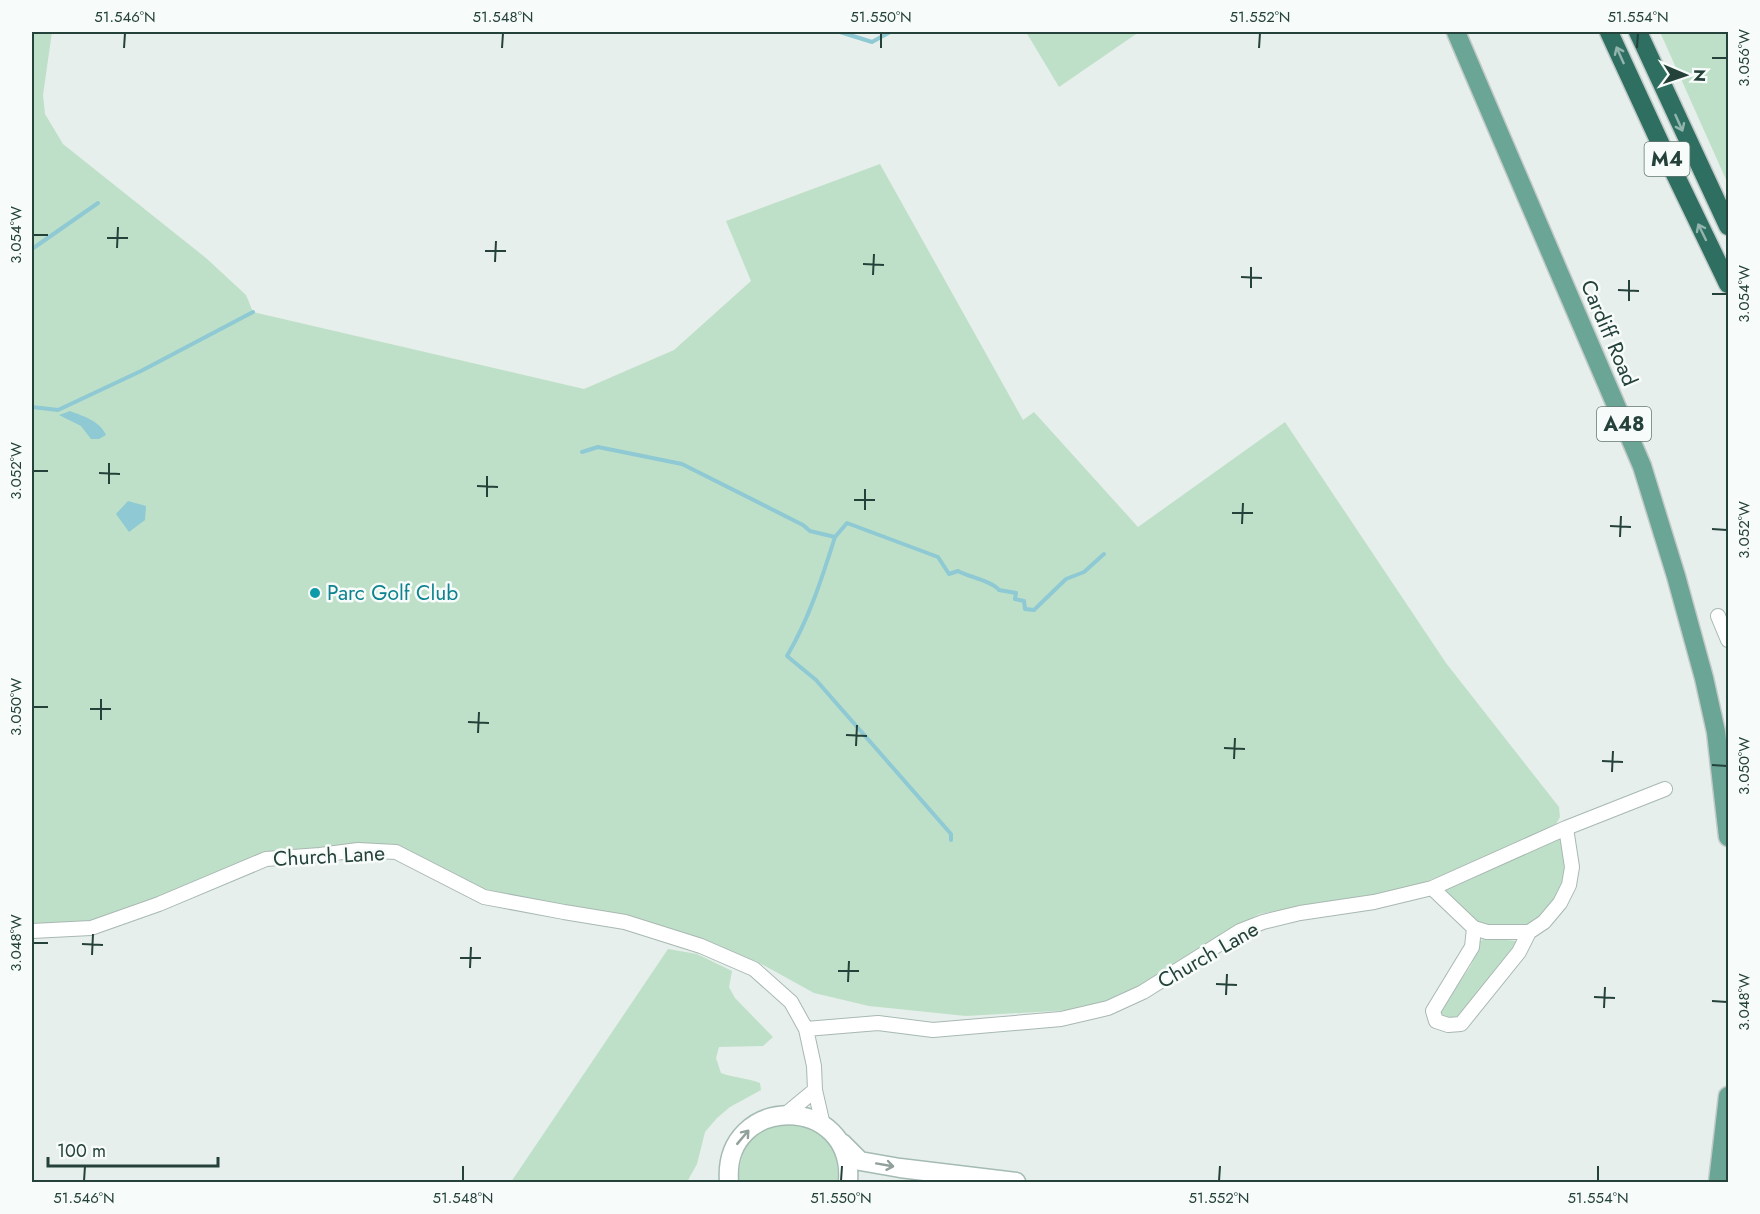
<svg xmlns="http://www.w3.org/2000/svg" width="1760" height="1214" font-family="Jost,sans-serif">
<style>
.green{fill:#bfe0c8}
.water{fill:#8ec9d4}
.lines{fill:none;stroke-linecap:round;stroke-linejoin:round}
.stream{stroke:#8ec9d4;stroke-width:4}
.street-casing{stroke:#a8b8b2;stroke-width:16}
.secondary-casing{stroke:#a4bbb3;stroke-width:21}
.primary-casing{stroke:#c2cac8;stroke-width:21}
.highway-casing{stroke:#c2cac8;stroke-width:21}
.street{stroke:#fff;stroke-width:14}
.secondary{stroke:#fff;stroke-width:18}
.primary{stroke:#6aa596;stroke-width:18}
.highway{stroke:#2f6f62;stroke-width:18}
.oneway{stroke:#93b5ae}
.oneway2{stroke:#92a09c}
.ticks{fill:none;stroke:#24423a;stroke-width:2}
.culture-dot{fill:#0f9aa8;stroke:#f7fbf9;stroke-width:2}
.labels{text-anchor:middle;stroke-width:5;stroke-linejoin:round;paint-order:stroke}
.shield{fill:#f7fbf9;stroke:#637a73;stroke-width:1.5}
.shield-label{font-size:20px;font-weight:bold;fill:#24423a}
.street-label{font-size:21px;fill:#24423a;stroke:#f7fbf9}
.culture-label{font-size:21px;fill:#0d838f;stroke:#f7fbf9;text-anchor:start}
.neatline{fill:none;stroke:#24423a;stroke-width:2}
.ticks-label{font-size:15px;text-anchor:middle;fill:#24423a}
</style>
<rect width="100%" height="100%" fill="#e6efeb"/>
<path class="green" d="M32,32H52L43,95L45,114L63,144L206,258L246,295L253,312L584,389L674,350L751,281L726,221L880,164L1023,420L1034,412L1138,527L1285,422L1446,663L1559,807L1560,817L1556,824L1522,841L1440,876L1415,886L1389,892L1259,914L1233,929L1175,968L1114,1001L1072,1010L966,1016L869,1006L814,993L756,961L701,946L484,897L396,852L266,859L91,928L32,931Z
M1026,32H1139L1059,87Z
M1660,32H1728V184Z
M1559,839L1564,841L1567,880L1544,918L1516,930L1473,924L1442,888Z
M1486,938L1516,941L1518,945L1460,1020L1441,1017L1439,1012L1470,967L1474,959L1478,942Z
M668,949L697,954L732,971L729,987L735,998L773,1037L763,1046L719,1047L716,1058L721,1073C735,1078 747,1078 760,1083L761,1090L730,1107L717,1118L705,1132L697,1164L687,1182H511Z
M793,1124C830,1134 836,1145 839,1182H738C742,1142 751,1128 793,1124Z"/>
<path class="water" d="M70,411C83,416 100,421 106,435L99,439H91L81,426L59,415Z
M128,501L146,506L145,520L129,532L116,514Z"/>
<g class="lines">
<path class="stream" d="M840,32L872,42L890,32
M32,249L98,203
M32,407L58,410L141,371L253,312
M582,452L598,447L682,464L803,525L810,531L835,537L847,523L938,557L949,574L958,571C969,577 992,581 999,590L1016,593L1015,599L1024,601L1025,609L1034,610L1066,579L1084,572L1104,554
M835,537C822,578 809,619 787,656L816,680L951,834V840"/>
<g class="street-casing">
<path id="street" d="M1718,616L1728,640
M1432,888L1474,928L1487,932H1529L1544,922L1560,903L1569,885L1572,867L1566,828
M1474,928L1472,947L1433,1011L1436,1021L1448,1025L1461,1024L1519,952L1529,932
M32,931L91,928L159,904L266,859L320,855L358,850L396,852L484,897L564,912L625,922L701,946L754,969L791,1002L806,1029L814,1066L815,1090L823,1125
M806,1029L878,1023L933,1030L1061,1019L1108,1008L1143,992L1240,931L1263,922L1300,913L1374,902L1432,888L1566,828L1665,789
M786,1114L815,1090"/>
</g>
<g class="secondary-casing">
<path id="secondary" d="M842,1143L860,1161L900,1168L1016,1182
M729,1182C722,1093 855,1093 848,1182"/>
</g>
<g class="primary-casing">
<path id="primary" d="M1456,32L1642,466L1676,576L1704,678L1716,732L1728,837
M1718,1182L1728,1096"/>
</g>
<g class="highway-casing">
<path id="highway" d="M1609,32L1661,145L1728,284
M1638,32L1728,226"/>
</g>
<use href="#street" class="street"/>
<use href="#secondary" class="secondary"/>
<use href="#primary" class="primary"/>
<use href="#highway" class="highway"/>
</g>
<defs><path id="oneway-shaft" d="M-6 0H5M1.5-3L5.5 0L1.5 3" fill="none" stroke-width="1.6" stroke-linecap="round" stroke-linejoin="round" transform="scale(1.5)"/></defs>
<g class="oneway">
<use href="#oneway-shaft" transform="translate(1620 55) rotate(-114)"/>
<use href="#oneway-shaft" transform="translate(1679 123) rotate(66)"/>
<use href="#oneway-shaft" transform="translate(1702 232) rotate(-116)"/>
</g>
<g class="oneway2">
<use href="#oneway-shaft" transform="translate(743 1137) rotate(-50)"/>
<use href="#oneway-shaft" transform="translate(885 1165) rotate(10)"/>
</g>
<path class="ticks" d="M124,48L125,33M502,48L503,33M881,48V33M1259,48L1260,33M1637,48L1638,33M1712,58H1727M33,235H48M107,238H128M117,248L118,227M485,251H506M495,262L496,241M863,264L884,265M873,275L874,254M1241,277L1262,278M1251,288V267M1618,290L1639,291M1712,294H1727M1629,301V280M33,471H48M99,473L120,474M109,484V463M477,486L498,487M487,497V476M854,500H875M865,510V489M1232,513H1253M1242,524L1243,503M1610,526L1631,527M1712,529L1727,530M1620,537L1621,516M33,707H48M90,709H111M101,720V699M468,722L489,723M478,733L479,712M846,735L867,736M856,746L857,725M1224,748L1245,749M1234,759L1235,738M1602,761L1623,762M1712,765L1727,766M1612,772L1613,751M33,943H48M82,944L103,945M92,955L93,934M460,958H481M470,968L471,947M838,971H859M848,982L849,961M1216,984L1237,985M1226,995L1227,974M1594,997L1615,998M1712,1001L1727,1002M1604,1008L1605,987M84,1181L85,1166M463,1181V1166M841,1181L842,1166M1219,1181L1220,1166M1598,1181V1166"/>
<circle class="culture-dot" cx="315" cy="593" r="6"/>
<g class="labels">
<g class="shield">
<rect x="1644.5" y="142" width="45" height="34" rx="4.5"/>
<rect x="1597" y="407" width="54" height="34" rx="4.5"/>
</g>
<g class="shield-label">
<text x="1667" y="166">M4</text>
<text x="1624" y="431">A48</text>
</g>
<g class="street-label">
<text transform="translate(1609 333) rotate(67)" y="7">Cardiff Road</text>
<text transform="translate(329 856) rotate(-3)" y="7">Church Lane</text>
<text transform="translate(1208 955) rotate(-30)" y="7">Church Lane</text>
</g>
<g class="culture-label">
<text x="327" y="600">Parc Golf Club</text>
</g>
</g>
<rect width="1760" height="1214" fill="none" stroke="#f7fbf9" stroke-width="66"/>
<g transform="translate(1685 75) rotate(92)" stroke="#f7fbf9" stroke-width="4.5" paint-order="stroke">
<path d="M0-4.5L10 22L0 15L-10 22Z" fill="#24423a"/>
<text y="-9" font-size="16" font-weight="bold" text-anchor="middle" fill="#24423a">N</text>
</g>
<path d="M48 1157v9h170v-9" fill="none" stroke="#24423a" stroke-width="3"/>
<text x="57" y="1157" font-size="18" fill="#24423a" stroke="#f7fbf9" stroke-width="4.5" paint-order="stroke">100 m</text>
<rect x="33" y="33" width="1694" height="1148" class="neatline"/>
<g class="ticks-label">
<text x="125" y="22">51.546°N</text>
<text x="503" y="22">51.548°N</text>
<text x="881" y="22">51.550°N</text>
<text x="1260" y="22">51.552°N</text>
<text x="1638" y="22">51.554°N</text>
<text transform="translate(1744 58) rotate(-90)" y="5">3.056°W</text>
<text transform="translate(16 235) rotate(-90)" y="5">3.054°W</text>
<text transform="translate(1744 294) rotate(-90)" y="5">3.054°W</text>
<text transform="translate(16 471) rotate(-90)" y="5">3.052°W</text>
<text transform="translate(1744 530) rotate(-90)" y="5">3.052°W</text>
<text transform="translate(16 707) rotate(-90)" y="5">3.050°W</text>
<text transform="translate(1744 766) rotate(-90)" y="5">3.050°W</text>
<text transform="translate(16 943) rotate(-90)" y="5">3.048°W</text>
<text transform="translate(1744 1002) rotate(-90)" y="5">3.048°W</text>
<text x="84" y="1203">51.546°N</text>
<text x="463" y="1203">51.548°N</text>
<text x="841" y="1203">51.550°N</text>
<text x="1219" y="1203">51.552°N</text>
<text x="1598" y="1203">51.554°N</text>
</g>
</svg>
